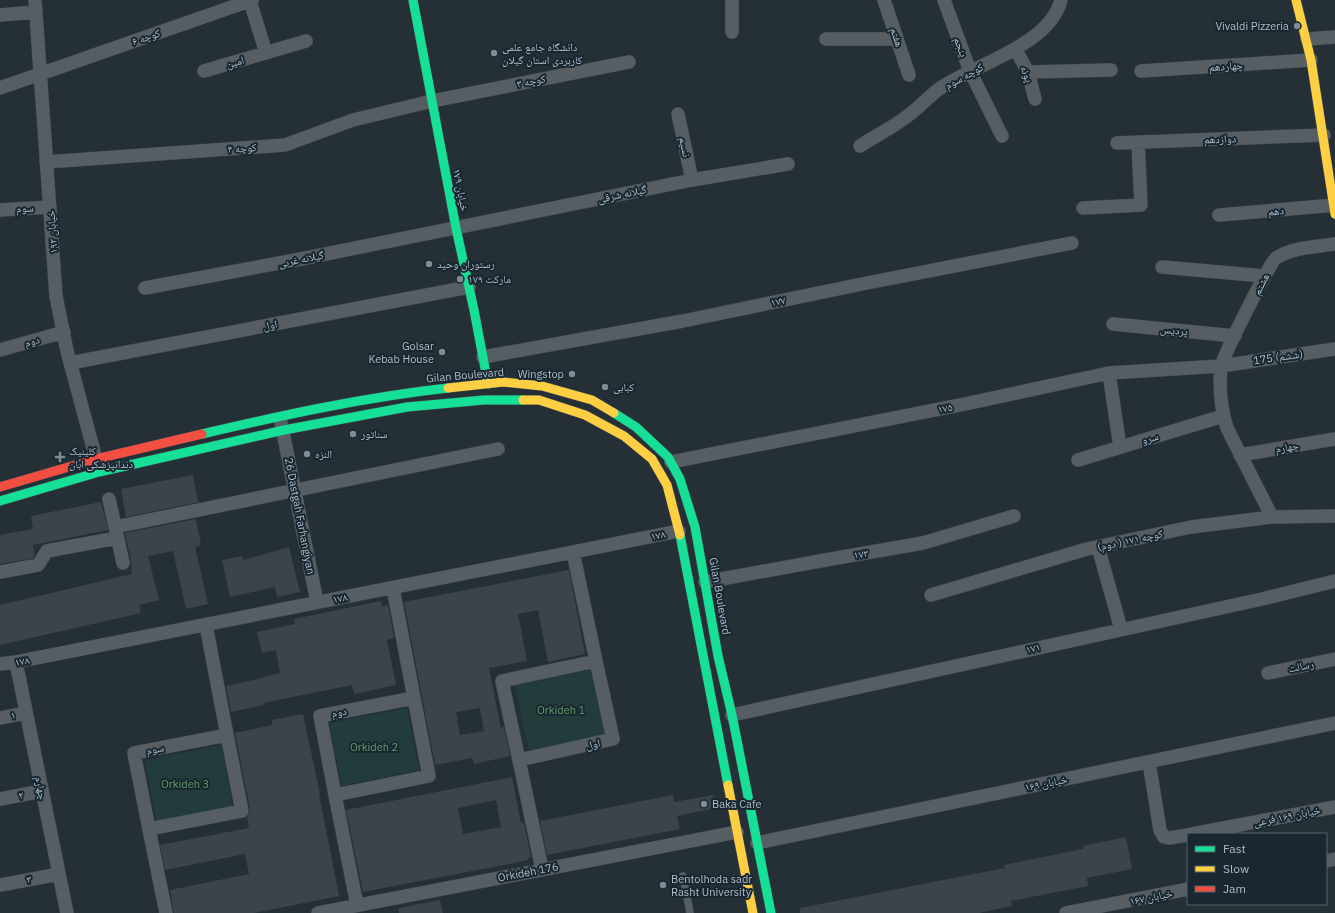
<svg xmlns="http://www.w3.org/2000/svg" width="1335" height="913" font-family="'IBM Plex Sans','Noto Naskh Arabic',sans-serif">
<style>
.green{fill:#223b3b}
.building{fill:#3b4449;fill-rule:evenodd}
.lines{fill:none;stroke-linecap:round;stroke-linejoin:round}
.lane-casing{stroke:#444b50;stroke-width:8}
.street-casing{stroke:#444b50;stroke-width:14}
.fast-casing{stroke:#444b50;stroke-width:10}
.slow-casing{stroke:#444b50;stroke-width:10}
.jam-casing{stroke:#444b50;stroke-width:10}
.lane{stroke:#565e64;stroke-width:7}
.street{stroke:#565e64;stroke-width:13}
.fast{stroke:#16e098;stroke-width:9}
.slow{stroke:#ffcf43;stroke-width:9}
.jam{stroke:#f24e42;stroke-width:9}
.poi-dot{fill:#7e8c96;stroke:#192731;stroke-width:1.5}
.labels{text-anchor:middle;stroke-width:4;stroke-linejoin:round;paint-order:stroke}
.poi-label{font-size:11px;fill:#aebdc9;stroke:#192731;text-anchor:start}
.street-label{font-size:11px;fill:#aebdc9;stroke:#192731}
.park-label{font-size:11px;fill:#639c66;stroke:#192731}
</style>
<rect width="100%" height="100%" fill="#253036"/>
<path class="green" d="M594,669L607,735L529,751L515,686Z
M407,708L419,770L342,786L329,723Z
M221,745L233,807L156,821L145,760Z"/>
<path class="building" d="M193,475L198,502L126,517L121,489Z
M101,502L108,530L33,545L35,555L33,558L0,564V535L33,529L31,516Z
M196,519L201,545L195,547L208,604L186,609L173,551L148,556L159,600L139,605L141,613L0,645V605L132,574L131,561L125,533Z
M289,547L300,592L277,597L275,587L230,597L222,560L242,556L243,560Z
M569,570L585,654L548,662L538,610L518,614L527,661L489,668L501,728L504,727L510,756L474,764L472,758L435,765L404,602ZM480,708L484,731L460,735L456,712Z
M381,601L382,607L388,605L394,638L387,640L396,685L354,694L352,685L263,703L264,705L231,712L226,686L263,678V677L280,673L276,650L262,653L257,632L295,624L294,619Z
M303,714L320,794H319L339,896L254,913H174L170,890L249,874L245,854L165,870L160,845L249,828L247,817L249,814L250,809L235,733L272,725V720Z
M512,777L521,823H524L531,857L528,858L529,860L363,892L346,810ZM496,800L501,827L463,834L458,808Z
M673,795L674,802L713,795L716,808L677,816L680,829L547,855L540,821Z
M1126,837L1132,869L1087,878L1088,886L1011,901L1012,906L979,913H800V908L1005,868L1004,865L1083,849V846Z
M440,900L443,913H399V908Z"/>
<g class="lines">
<g class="lane-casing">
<path id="lane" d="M683,876L690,913"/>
</g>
<g class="street-casing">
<path id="street" d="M35,0L56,296L67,351L96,459
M732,0V32
M884,0L909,75
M944,0L970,71L1002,136
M250,1L266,53
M0,15L36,12
M826,39H897
M1307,39L1335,37
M1016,50L1028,72L1035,99
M204,71L306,41
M1141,71L1311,60
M1028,72L1111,70
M0,88L252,0
M678,114L692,180
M1117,143L1324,135
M860,146C875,136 892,128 906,117C918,109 927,98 939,89C975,64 1049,46 1061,0
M46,162L285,145L353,120L432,101L629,62
M1083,208L1141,205L1138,142
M0,210L50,207
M1219,215L1335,205
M1162,267L1264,276
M145,288L306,258L692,180L788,164
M1113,324L1235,336
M0,350L64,332
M483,357L683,321L867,283L1072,243
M70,363L469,287
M1109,373L1120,447
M281,422L317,602
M1240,455L1335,439
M1078,460L1223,416
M671,462L965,404L1109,373L1221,366L1335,349
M109,499L123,563
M1272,517L1227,428C1221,409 1219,387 1221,367C1222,358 1270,262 1276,258C1293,247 1315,247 1335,244
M115,527L498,449
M1098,547L1121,629
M573,552L596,661
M0,572L38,565L47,551L117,538
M705,582L831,559L923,543L1014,516
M393,588L414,698
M931,595L1087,549L1191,527L1272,517L1335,516
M206,625L227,735
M596,661L613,739L519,760L502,681Z
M16,662L67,913
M0,664L16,662L679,531
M1268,673L1335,659
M414,698L429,776L335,795L320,716Z
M732,715L1262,599L1335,581
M0,718L26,713
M227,735L242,811L149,829L134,753Z
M519,760L542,869
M1149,762L1160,830L1164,837L1169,838L1188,835
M335,795L357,905
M0,799L42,791
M149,829L166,913
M1192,834L1335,807
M757,843L1335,723
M1326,861L1335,859
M0,885L59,874
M318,913L737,832
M1066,913L1188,889"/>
</g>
<g class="fast-casing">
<path id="fast" d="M413,0L456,228L474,310L488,384
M614,413L636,427L668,457L680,479L695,527L718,656L732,715L771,913
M202,434C283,415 366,397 448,388
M0,501L99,472L284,430L407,407L484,400H523
M680,535L728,785"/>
</g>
<g class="slow-casing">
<path id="slow" d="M1296,0L1311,60L1335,214
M448,388L503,382L542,386L592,400L614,413
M523,400H539L585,415L624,436L652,459L667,485L680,535
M728,785L753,913"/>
</g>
<g class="jam-casing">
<path id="jam" d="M0,487L96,459L202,434"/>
</g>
<use href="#lane" class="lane"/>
<use href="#street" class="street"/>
<use href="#fast" class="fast"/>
<use href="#slow" class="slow"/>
<use href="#jam" class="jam"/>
</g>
<g class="poi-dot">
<circle cx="1297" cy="26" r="4"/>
<circle cx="494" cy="53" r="4"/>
<circle cx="429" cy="264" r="4"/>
<circle cx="460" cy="279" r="4"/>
<circle cx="442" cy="352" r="4"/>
<circle cx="572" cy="374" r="4"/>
<circle cx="605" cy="387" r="4"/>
<circle cx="353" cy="434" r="4"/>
<circle cx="307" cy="454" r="4"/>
<path d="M58 451h4v4h4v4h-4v4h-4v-4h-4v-4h4z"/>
<circle cx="704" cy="804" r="4"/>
<circle cx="663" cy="885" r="4"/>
</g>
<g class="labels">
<g class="poi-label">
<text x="1289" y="30" text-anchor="end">Vivaldi Pizzeria</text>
<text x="502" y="51">دانشگاه جامع علمی<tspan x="502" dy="13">کاربردی استان گیلان</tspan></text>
<text x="437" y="268">رستوران وحید</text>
<text x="468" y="283">۱۷۹ مارکت</text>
<text x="434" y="350" text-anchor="end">Golsar<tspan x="434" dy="13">Kebab House</tspan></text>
<text x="564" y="378" text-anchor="end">Wingstop</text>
<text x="613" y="391">کبابی</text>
<text x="361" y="438">سناتور</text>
<text x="69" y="455">کلینیک<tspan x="69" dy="13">دندانپزشکی ابان</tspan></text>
<text x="315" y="458">النزه</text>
<text x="712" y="808">Baka Cafe</text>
<text x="671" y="883">Bentolhoda sadr<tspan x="671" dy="13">Rasht University</tspan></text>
</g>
<g class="street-label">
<text transform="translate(146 37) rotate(-19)" y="4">کوچه ۶</text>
<text transform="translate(897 37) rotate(72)" y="4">هفتم</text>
<text transform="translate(961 47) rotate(70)" y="4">پنجم</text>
<text transform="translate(235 62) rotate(-16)" y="4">امین</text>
<text transform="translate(1226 66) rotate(-4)" y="4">چهاردهم</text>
<text transform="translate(1027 74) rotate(69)" y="4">پونه</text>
<text transform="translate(964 76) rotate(-29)" y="4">کوچه سوم</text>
<text transform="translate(531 81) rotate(-11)" y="4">کوچه ۳</text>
<text transform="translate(1220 139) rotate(-2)" y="4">دوازدهم</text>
<text transform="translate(685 147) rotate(78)" y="4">نسیم</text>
<text transform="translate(242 148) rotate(-4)" y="4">کوچه ۴</text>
<text transform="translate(461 190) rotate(79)" y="4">خیابان ۱۷۹</text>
<text transform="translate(622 194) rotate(-12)" y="4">گیلانه شرقی</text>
<text transform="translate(25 208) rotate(-3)" y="4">سوم</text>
<text transform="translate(1276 211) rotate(-6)" y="4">دهم</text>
<text transform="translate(52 232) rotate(-94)" y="4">خیابان ۱۹۲</text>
<text transform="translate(301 259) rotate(-11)" y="4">گیلانه غربی</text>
<text transform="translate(1261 284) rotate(-63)" y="4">هشتم</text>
<text transform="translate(778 301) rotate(-12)" y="4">۱۷۷</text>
<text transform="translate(270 325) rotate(-11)" y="4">اول</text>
<text transform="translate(1174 330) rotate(5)" y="4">پردیس</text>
<text transform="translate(32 341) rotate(-16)" y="4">دوم</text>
<text transform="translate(1278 357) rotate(-8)" y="4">175 (ششم)</text>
<text transform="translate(465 375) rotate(-5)" y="4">Gilan Boulevard</text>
<text transform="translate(945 408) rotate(-11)" y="4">۱۷۵</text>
<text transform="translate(1150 438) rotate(-17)" y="4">سرو</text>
<text transform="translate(1287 447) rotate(-9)" y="4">چهارم</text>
<text transform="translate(300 516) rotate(79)" y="4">26 Dastgah Farhangiyan</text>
<text transform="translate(658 535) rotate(-11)" y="4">۱۷۸</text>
<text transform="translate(1130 540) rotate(-12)" y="4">کوچه ۱۷۱ ( دوم)</text>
<text transform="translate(861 554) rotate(-9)" y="4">۱۷۳</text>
<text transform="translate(720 596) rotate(80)" y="4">Gilan Boulevard</text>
<text transform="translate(340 598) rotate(-11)" y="4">۱۷۸</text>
<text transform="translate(1033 648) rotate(-13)" y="4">۱۷۱</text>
<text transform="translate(22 661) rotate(-10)" y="4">۱۷۸</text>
<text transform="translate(1301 666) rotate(-12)" y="4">رسالت</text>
<text transform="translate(339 712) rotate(-11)" y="4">دوم</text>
<text transform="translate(13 715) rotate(-10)" y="4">۱</text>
<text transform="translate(593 744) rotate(-12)" y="4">اول</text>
<text transform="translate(155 749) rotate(-11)" y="4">سوم</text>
<text transform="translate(1046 783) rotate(-11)" y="4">خیابان ۱۶۹</text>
<text transform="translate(41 788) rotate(79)" y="4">چهارم</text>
<text transform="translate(21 795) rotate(-11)" y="4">۲</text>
<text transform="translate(1287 816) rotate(-11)" y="4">خیابان ۱۶۹ فرعی</text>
<text transform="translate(528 872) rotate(-11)" y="4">Orkideh 176</text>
<text transform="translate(29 879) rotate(-11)" y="4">۳</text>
<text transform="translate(1151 897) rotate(-11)" y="4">خیابان ۱۶۷</text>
</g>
<g class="park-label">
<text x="561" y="714">Orkideh 1</text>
<text x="374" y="751">Orkideh 2</text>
<text x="185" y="788">Orkideh 3</text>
</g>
</g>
<rect x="1187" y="833" width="140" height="72" fill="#192731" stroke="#55636e"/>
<rect x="1195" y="846" width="20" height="6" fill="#16e098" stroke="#55636e"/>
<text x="1223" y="853" font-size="12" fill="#aebdc9">Fast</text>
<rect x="1195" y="866" width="20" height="6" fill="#ffcf43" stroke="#55636e"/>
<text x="1223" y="873" font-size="12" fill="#aebdc9">Slow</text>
<rect x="1195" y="886" width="20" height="6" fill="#f24e42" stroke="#55636e"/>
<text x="1223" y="893" font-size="12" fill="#aebdc9">Jam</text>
</svg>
